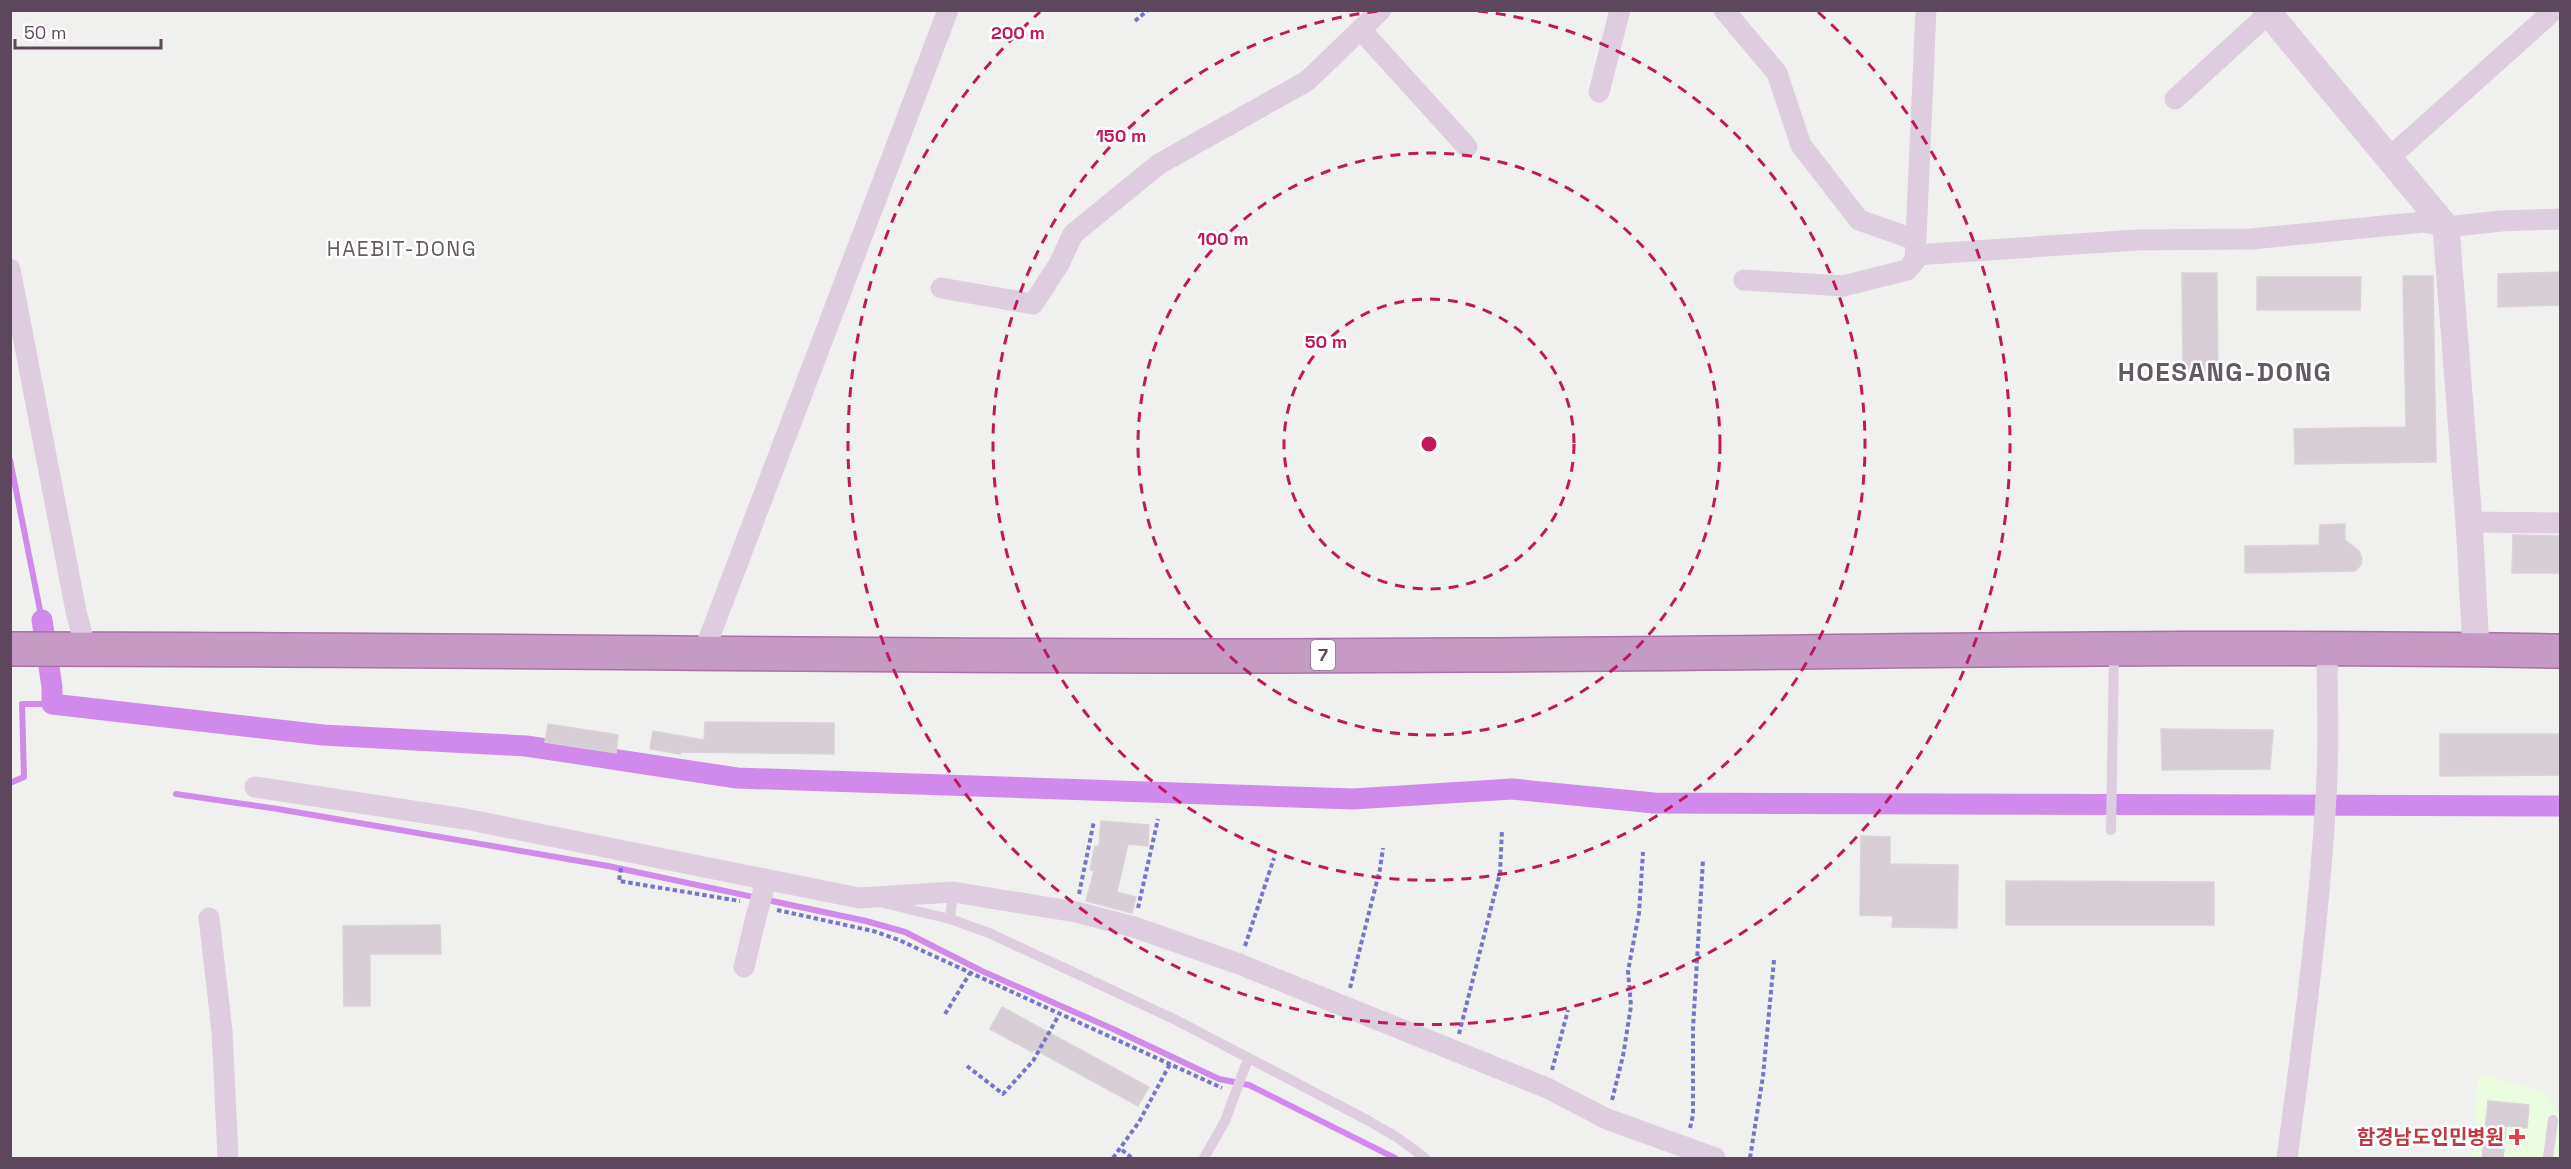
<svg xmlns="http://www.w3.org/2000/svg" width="2571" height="1169" font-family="'Space Grotesk','Noto Sans KR',sans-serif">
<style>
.medical{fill:#eafbdf}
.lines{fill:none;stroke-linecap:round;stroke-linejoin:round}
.stream{stroke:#d08aec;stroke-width:6}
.canal{stroke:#d08aec;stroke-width:21}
.building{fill:#d6ced4;stroke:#dad2d8;stroke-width:1.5}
.trunk-casing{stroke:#a971a7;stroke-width:36}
.path{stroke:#7675cd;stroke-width:4;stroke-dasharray:4.5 3;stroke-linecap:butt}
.service{stroke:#decddf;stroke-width:10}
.minor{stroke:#decddf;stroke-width:21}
.tertiary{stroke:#decddf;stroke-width:27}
.trunk{stroke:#c59ac4;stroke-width:33}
.minor-bridge{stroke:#decddf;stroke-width:21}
.ring{fill:none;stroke:#c2185b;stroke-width:3;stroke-dasharray:10 8}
.health-dot{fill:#e0444e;stroke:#fff;stroke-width:2}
.labels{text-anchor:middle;stroke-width:5;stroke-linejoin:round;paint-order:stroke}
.shield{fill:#fff;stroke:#8d7e8d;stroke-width:1.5}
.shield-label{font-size:18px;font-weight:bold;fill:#5c475c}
.health-label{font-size:20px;font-weight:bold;fill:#be3a42;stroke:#fff;text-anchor:end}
.neighbourhood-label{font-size:21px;letter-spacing:1.5px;fill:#635b63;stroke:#fff}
.district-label{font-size:26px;font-weight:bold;letter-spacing:1.5px;fill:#635b63;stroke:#fff}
.centre{fill:#c2185b;stroke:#fff;stroke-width:3}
.ring-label{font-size:18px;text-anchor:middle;font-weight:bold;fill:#c2185b;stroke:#fff;stroke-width:5;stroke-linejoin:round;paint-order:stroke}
</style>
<rect width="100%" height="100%" fill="#f0f1ee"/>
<path class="medical" d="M2479,1073L2546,1093L2560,1115V1158H2471Z"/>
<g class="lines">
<path class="stream" d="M10,460L42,620
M10,783L24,777L22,704H52
M176,794L278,809L608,866L866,921L905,932L982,971L1113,1029L1219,1079L1249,1085L1395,1158"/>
<path class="canal" d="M42,620L52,687V704L323,735L526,746L737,778L1353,799L1512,789L1654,803L2560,806"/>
</g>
<path class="building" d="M2560,272V305L2498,307V274Z
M2182,273H2217L2218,378L2183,379Z
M2403,276H2433L2436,462L2295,464L2294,429L2406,427Z
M2257,277H2361L2360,310H2257Z
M2345,524V540L2359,551L2362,558L2361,565L2355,571L2245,573V546L2319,545L2320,525Z
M2513,535L2560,536V573H2512Z
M705,722L834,723V754L680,752V754L650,749L653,731L704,740Z
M548,724L618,735L616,753L545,742Z
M2161,729L2273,730L2270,769L2162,770Z
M2440,734H2560V775L2440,776Z
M1101,821L1149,825L1148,846L1128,844L1117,892L1136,897L1132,913L1086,901L1094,871L1090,870L1095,846H1099Z
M1861,836L1890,837V864L1958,865L1957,928L1892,927L1893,916L1860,915Z
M2006,881L2214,882V925H2006Z
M440,925L441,954H370V1006H344L343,926Z
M1002,1007L1149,1087L1138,1106L1034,1049L1032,1052L990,1029Z
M2488,1101L2529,1105L2527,1128L2506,1126L2503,1158H2482Z"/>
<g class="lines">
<g class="trunk-casing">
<path id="trunk" d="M10,649C497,649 984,659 1471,655C1834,653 2197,644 2560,651"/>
</g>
<path class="path" d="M1135,21L1148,10
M621,868L619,881L740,901
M1079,894L1094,821
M1138,908L1158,819
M777,910L873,931L899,940L1222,1088
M1245,946L1274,858
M1350,988L1380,869L1383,848
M945,1014L970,973
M1459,1034L1500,873L1502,830
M967,1066L1003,1094L1033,1061L1060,1013
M1552,1070L1568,1010
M1612,1100L1623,1056L1631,1006L1628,971L1639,913L1643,852
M1690,1128L1693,1115V1028L1703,860
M1122,1150L1132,1158
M1113,1158L1139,1122L1170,1064
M1750,1158L1763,1076L1774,960"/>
<path class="service" d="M2111,830L2114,653
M883,903L950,919L989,933L1176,1020L1369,1121L1398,1138L1425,1158
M950,919L953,892
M1204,1158L1225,1121L1248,1059
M2548,1158L2553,1120"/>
<path class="minor" d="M1724,10L1777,73L1801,145L1859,220L1916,240
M1361,30L1467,147
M1599,92L1620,10
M2175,99L2269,13
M2388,159L2554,10
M1915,255L2136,240L2251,239L2424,222L2446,227L2501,221L2560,219
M10,269L76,611L86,650
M1744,280L1843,286L1907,270L1915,261L1926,10
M941,288L1033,304L1059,264L1073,234L1159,164L1307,81L1381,10
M2469,522L2560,523
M703,654L948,10
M255,787L465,819L859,898L953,892L1076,912L1134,927L1239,964L1547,1088L1607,1119L1715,1158
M209,918L222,1031L228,1158
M744,967L756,917
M2287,1158C2304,1032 2321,904 2327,777C2329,734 2327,691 2327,649"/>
<path class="tertiary" d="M2266,10L2446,227L2469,522L2476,649"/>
<use href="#trunk" class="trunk"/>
<path class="minor-bridge" d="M756,917L765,885"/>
</g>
<g class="ring">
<circle cx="1429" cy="444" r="145"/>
<circle cx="1429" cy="444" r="291"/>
<path d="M1478 11A436 436 0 1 1 1380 11"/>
<path d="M1818 12A581 581 0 1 1 1040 12"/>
</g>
<path class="health-dot" d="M2514 1128h6v6h6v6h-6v6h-6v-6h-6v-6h6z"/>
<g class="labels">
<rect class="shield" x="1311" y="640" width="24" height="30" rx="4.5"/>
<g class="shield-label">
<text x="1323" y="661">7</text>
</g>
<g class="health-label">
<text x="2504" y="1144">함경남도인민병원</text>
</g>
<g class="neighbourhood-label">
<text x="402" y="256">HAEBIT-DONG</text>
</g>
<g class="district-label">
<text x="2225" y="381">HOESANG-DONG</text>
</g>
</g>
<circle cx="1429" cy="444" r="9" class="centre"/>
<g class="ring-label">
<text x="1018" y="39">200 m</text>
<text x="1121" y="142">150 m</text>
<text x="1223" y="245">100 m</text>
<text x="1326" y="348">50 m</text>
</g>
<rect width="2571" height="1169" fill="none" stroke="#5c475c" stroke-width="24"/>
<path d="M15 39v9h146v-9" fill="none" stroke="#5c475c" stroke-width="3"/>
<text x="24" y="39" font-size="18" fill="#5c475c" stroke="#ffffff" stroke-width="4.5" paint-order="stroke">50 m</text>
</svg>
